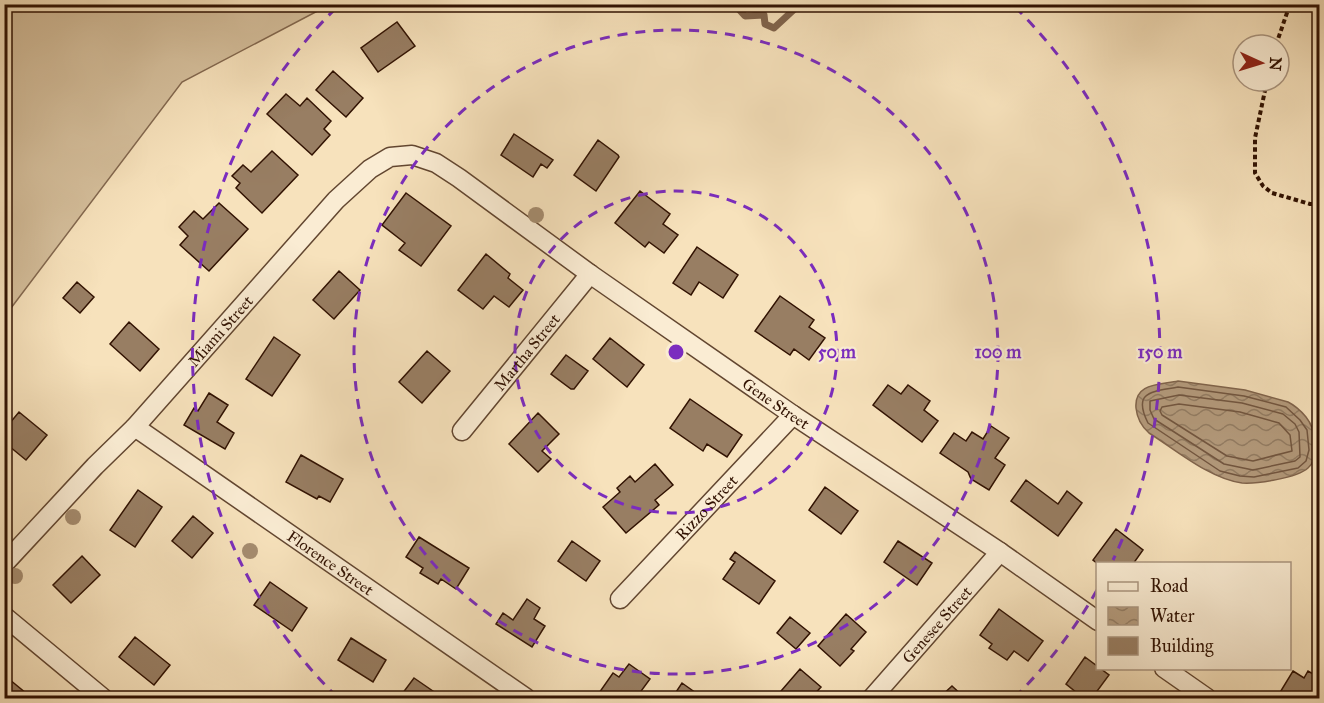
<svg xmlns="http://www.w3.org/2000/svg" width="1324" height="703" font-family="'IM FELL Great Primer',serif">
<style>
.grass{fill:#d5bf9c;stroke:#83684f;stroke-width:1.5}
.water{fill:url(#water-waves);stroke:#80644c;stroke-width:1.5}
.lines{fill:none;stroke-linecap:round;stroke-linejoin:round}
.shore{stroke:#725640;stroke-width:1.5}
.stream{stroke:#80644c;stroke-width:7}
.building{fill:#987e63;stroke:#311202;stroke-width:1.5}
.street-casing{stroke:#624630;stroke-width:21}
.path{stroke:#311202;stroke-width:4;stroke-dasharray:4.5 3;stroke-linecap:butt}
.street{stroke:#faecd3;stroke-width:18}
.tree{fill:#a58c6f}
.ring{fill:none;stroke:#7b2cbf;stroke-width:3;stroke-dasharray:10 8}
.labels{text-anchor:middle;stroke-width:4.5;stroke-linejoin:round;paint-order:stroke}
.street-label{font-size:16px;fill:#311202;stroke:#faecd3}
.centre{fill:#7b2cbf;stroke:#faecd3;stroke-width:3}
.ring-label{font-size:18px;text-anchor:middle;font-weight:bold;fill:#7b2cbf;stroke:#faecd3;stroke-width:4.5;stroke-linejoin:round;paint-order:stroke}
</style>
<defs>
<pattern id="water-waves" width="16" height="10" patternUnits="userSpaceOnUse" patternTransform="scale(1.5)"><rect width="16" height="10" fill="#b49b7d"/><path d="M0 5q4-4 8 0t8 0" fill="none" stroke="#937d64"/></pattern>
</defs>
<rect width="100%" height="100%" fill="#f7e2bc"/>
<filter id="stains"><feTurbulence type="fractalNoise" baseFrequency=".00333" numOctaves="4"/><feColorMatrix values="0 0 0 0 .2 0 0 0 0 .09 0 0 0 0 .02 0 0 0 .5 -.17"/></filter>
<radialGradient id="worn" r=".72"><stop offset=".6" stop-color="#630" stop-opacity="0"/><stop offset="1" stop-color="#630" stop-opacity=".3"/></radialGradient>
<path class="grass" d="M5,4H329V5L182,82L5,316Z"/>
<path class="water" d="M1178,381L1245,390L1288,402C1294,405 1301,411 1306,417C1315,428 1321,457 1308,468C1297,478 1257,484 1242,483C1210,479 1176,450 1149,433C1141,426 1137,418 1136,408C1134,383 1159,385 1178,381Z"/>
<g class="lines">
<path class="shore" d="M1178,387L1244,396L1286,407L1300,420L1307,430L1309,450L1306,461L1298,468L1254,477L1240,476L1220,471L1148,423C1132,391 1152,392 1178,387Z
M1179,395L1242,403L1283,414L1295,424L1299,432L1300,457L1295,461L1253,470L1224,464L1154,419L1150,410V401Z
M1179,404L1240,412L1279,423L1290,435L1292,451L1253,461L1227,456L1162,415L1160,411L1162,407Z"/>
<path class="stream" d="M734,4L745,16L764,15L765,24L774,28L800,4"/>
</g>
<path class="building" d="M397,22L415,46L378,72L361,48Z
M333,71L363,98L346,117L316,90Z
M286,94L300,106L307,98L331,121L324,129L330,135L312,155L267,114Z
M514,134L553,160L547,168L541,164L533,177L501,155Z
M598,140L618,155L619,157L596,191L574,175Z
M272,151L298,175L262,213L236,188L240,183L232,176L243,165L251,172Z
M640,191L670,214L663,224L678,235L664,253L649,242L645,247L615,223Z
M406,193L451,226L421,266L399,250L405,243L382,225Z
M219,203L248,229L209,271L180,245L188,236L179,227L194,211L203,219Z
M697,247L738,275L723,298L699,282L691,295L673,283Z
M486,254L510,274L508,278L523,290L509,307L494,296L483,309L458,290Z
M339,271L360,290L334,319L313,300Z
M77,282L94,297L80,313L63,298Z
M780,296L814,320L809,327L825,338L809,360L794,349L790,355L755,331Z
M129,322L159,349L140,371L110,344Z
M274,337L300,355L272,396L246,379Z
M610,338L644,365L627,387L593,359Z
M427,351L450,371L422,403L399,382Z
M566,355L588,371L574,389H571L551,374Z
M888,385L901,394L908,385L930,401L924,410L938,421L922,442L873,405Z
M209,393L228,405L217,422L234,433L225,449L184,425L194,408L198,411Z
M690,399L742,435L727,457L707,444L703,451L670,428Z
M19,412L47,435L26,460L4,442V430Z
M538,413L559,434L542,451L551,459L538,472L509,444Z
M991,426L1009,438L995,458L1005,465L989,490L971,479L968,472L940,453L954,433L966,441L972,432L983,439Z
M301,455L343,479L330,502L319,496L317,499L286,482Z
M655,464L673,485L655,500L659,505L626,533L603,507L620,492L617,488L630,476L635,482Z
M1026,480L1058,504L1067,491L1082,503L1058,536L1011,501Z
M825,487L858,511L841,534L809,510Z
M138,490L162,507L135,547L110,530Z
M193,516L213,533L192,558L172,541Z
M1116,529L1143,550L1133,564H1098L1093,560Z
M419,537L469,568L456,589L441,579L438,584L420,573L423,568L406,557Z
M572,541L600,561L586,581L558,561Z
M898,541L932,563L917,585L884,562Z
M735,552L775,581L759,604L723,579L735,562L730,559Z
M82,556L100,575L71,603L53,585Z
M270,582L307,608L292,631L254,605Z
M527,599L540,608L534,619L545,626L532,647L496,624L503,613L513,620Z
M999,609L1043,641L1028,661L1014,651L1007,660L989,648L992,644L980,635Z
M846,614L866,632L851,649L854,651L840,666L818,646Z
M790,617L810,633L796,649L777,633Z
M135,637L170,665L154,685L119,657Z
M351,638L386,660L373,682L338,660Z
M1085,657L1109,675L1092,698H1074L1077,693L1066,684Z
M629,664L650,679L636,698H607L599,693L613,673L619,677Z
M800,669L821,687L811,698H775Z
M1293,671L1304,678L1308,671L1320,678V698H1286L1279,694Z
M4,675L32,698H4Z
M414,678L443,698H399Z
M682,683L703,698H672Z
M952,686L965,698H939Z"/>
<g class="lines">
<g class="street-casing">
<g id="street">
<path id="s1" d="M135,427L526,698"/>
<path id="s2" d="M462,431L590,274"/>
<path id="s3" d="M4,564L95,466L135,427L336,200L370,169L390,157L412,155L436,163L459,178L590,274L793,415L1000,552L1098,621"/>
<path id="s4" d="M620,599L793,415"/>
<path d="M4,616L103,698"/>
<path d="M1164,668L1207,698"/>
<path id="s5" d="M872,698L1000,552"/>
</g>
</g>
<path class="path" d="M1276,45L1290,4
M1267,81L1255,138V173L1263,186L1272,193L1310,204H1320"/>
<use href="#street" class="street"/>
</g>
<g class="tree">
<circle cx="536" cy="215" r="8"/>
<circle cx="73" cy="517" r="8"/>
<circle cx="250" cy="551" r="8"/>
<circle cx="15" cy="576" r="8"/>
</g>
<g class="ring">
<circle cx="676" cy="352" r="161"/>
<circle cx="676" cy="352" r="322"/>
<path d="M1097 590A484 484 0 0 1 1015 697M337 697A484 484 0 0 1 337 7M1015 7A484 484 0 0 1 1113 560"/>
</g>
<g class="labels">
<g class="street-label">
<text dy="6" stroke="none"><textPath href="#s3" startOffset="318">Miami Street</textPath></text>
<text dy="6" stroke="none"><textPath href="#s2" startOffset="102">Martha Street</textPath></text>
<text dy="6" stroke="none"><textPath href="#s3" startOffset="1026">Gene Street</textPath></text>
<text dy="6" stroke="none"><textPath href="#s4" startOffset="126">Rizzo Street</textPath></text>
<text dy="6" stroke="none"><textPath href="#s1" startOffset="238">Florence Street</textPath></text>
<text dy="6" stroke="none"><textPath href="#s5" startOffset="98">Genesee Street</textPath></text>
</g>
</g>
<circle cx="676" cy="352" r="9" class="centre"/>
<g class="ring-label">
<text x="837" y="358">50 m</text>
<text x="998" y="358">100 m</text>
<text x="1160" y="358">150 m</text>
</g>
<rect width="1324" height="703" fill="none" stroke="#f7e2bc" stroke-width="24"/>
<rect x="6" y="6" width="1312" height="691" fill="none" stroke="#311202" stroke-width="3"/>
<rect x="12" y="12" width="1300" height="679" fill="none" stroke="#311202" stroke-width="1.5"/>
<rect x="1096" y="562" width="195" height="108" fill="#faecd3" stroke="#aa957f" stroke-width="1.5"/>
<rect x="1108" y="582" width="30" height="9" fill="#faecd3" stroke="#aa957f" stroke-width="1.5"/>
<text x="1150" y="592" font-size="18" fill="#311202">Road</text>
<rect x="1108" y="607" width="30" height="18" fill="url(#water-waves)" stroke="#aa957f" stroke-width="1.5"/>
<text x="1150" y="622" font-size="18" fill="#311202">Water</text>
<rect x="1108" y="637" width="30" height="18" fill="#987e63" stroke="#aa957f" stroke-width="1.5"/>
<text x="1150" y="652" font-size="18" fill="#311202">Building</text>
<g transform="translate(1261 63) rotate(94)"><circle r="28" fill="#faecd3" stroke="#aa957f" stroke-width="1.5"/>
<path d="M0-4.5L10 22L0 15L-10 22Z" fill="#8f2418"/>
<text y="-9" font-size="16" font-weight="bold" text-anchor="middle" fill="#311202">N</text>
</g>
<rect width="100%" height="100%" filter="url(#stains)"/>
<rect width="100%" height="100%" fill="url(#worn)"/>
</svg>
